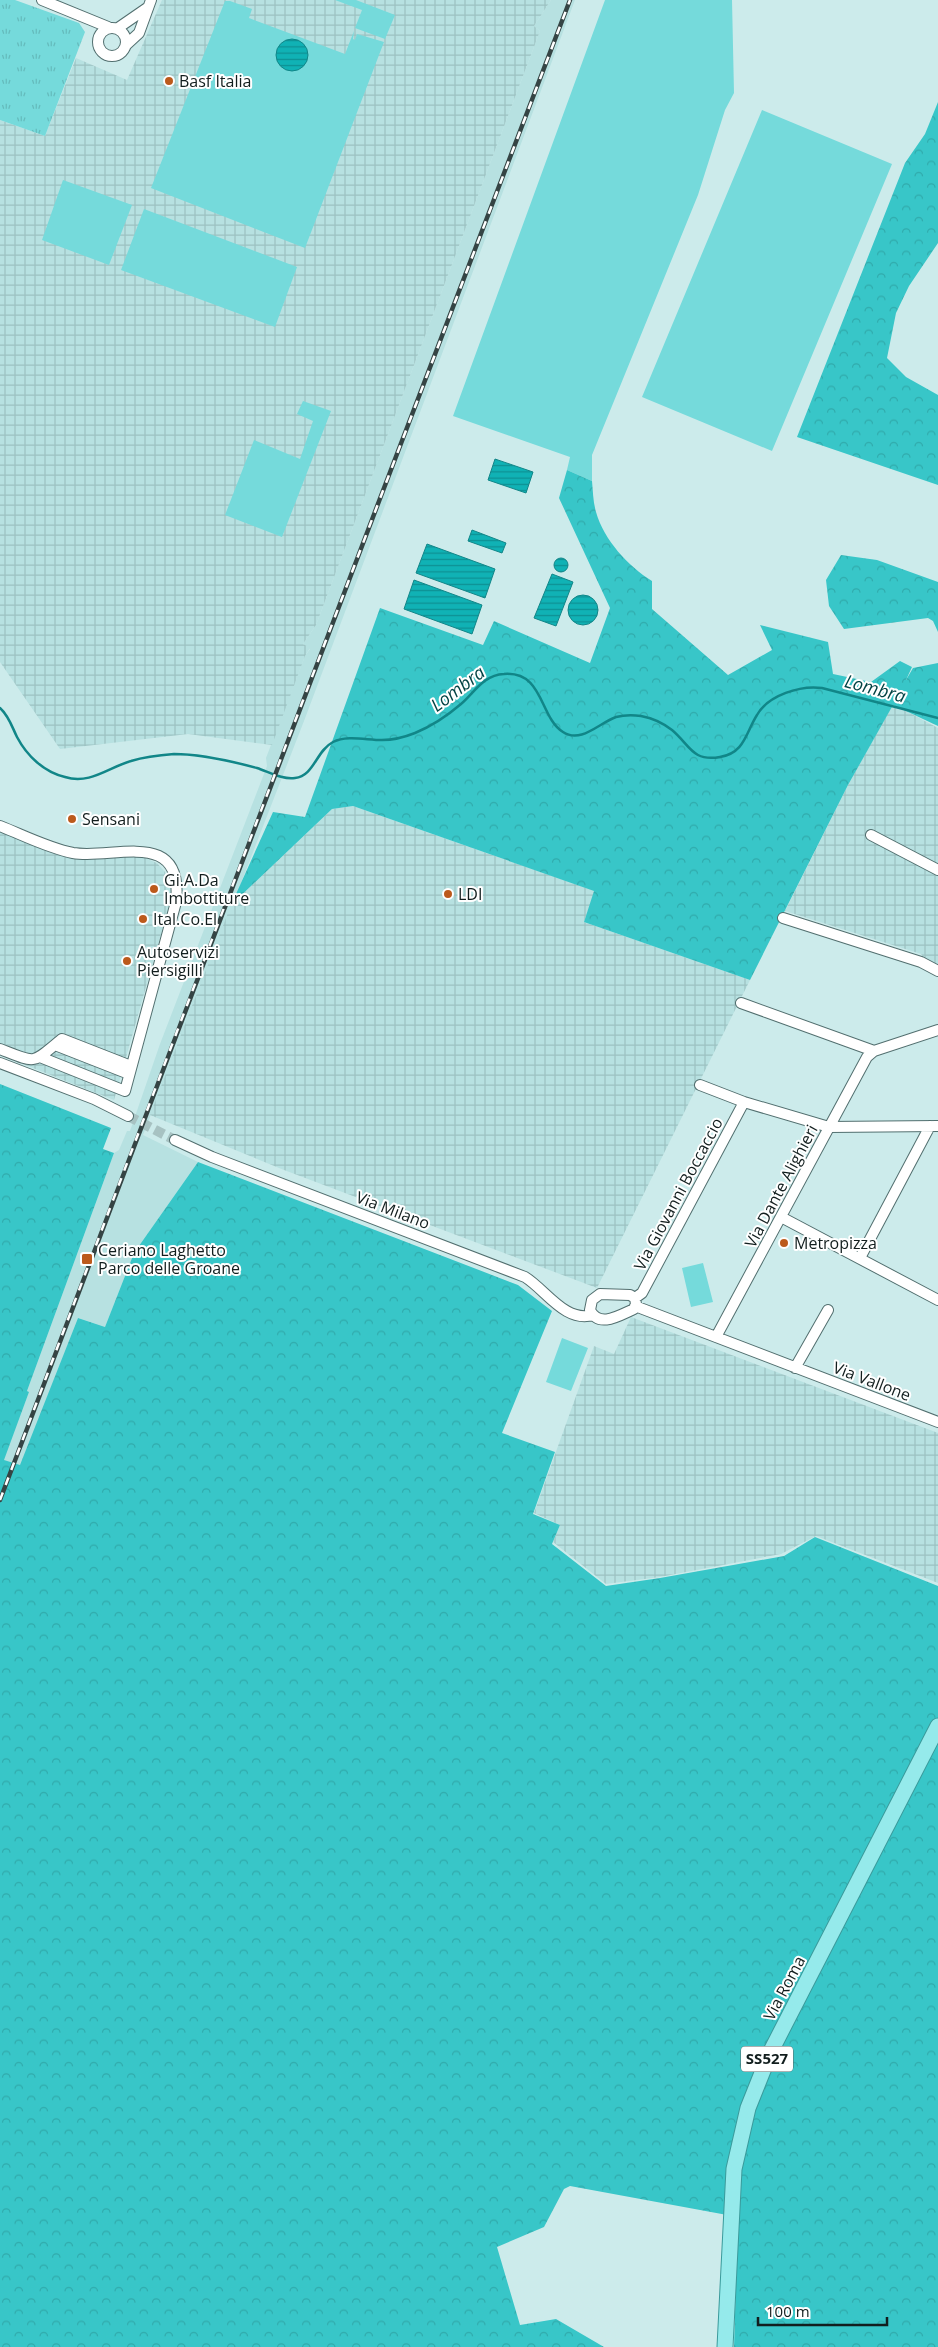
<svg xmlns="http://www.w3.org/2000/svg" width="938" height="2347" font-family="'Open Sans',sans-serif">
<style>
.built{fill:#b7e1e1}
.industrial{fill:url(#industrial-grid)}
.grass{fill:#75dadb}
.forest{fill:url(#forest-crowns)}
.park{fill:url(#park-tufts)}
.water{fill:url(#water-rules);stroke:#118688}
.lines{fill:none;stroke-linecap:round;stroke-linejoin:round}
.stream{stroke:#118688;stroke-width:2.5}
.street-tunnel{stroke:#a7c2c2;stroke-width:10;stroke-dasharray:10 5;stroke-linecap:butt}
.street-casing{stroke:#526f6f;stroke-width:12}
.primary-casing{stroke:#3a9a9b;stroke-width:17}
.street{stroke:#fff;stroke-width:10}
.primary{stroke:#95eaeb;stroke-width:15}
.rail-casing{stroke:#354444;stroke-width:4.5}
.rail{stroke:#fff;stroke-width:2.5;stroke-dasharray:8;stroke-linecap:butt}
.poi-dot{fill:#bc5a1c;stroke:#fff;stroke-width:2}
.labels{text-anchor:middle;stroke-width:4;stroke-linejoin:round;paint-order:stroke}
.shield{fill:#fff;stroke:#596262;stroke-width:1}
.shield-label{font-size:15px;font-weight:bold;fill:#121e1e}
.poi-label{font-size:16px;fill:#121e1e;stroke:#fff;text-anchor:start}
.street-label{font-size:16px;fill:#121e1e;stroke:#fff}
.water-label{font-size:18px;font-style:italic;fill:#024344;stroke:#fff}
</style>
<defs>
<pattern id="industrial-grid" width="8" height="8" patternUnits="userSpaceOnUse" patternTransform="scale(1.25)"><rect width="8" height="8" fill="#b7e1e1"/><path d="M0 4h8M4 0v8" fill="none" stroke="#9cc1c1"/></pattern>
<pattern id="forest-crowns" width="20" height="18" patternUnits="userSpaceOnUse" patternTransform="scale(1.25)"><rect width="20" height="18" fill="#38c6c8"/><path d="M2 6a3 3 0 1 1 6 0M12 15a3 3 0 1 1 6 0" fill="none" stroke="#30aaab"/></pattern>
<pattern id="park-tufts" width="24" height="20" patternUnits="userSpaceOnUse" patternTransform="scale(1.25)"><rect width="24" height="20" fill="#75dadb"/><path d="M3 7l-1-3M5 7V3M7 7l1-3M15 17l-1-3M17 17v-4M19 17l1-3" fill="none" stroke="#64bbbc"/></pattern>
<pattern id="water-rules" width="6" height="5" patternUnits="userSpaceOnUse" patternTransform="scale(1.25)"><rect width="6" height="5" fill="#10b2b5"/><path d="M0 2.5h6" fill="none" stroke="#0e9093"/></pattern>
</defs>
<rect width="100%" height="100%" fill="#ccebeb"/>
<path class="built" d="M551,0H575L304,721L143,1135L198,1162L134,1253L105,1327L78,1318L0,1519V1469L29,1392L27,1391L114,1153L119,1150L127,1131H130L160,1044L267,766L266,758L305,656L310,649L303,644L316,625L540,31L534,26Z"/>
<path class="industrial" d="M162,0H551L534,26L540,31L316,625L303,644L310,648L305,656L272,745L188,734L60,749L0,662V120L45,136L76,58L127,80Z
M893,704L938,728V965L923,957L921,954L785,911L848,785Z
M353,806L595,891L584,922L750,980L597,1288L284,1170L150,1115L231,905L332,809Z
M0,830L70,855H118L145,858L157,863L165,872L172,895L114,1100L0,1055Z
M631,1317L938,1433V1583L816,1536L781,1554L660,1577L606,1584L553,1542L560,1525L534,1513L544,1485L594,1346L614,1354Z"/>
<path class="grass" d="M335,0H356L395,15L385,39L355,28L362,10Z
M605,0H732L734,93L725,110L698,195L592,455V481L567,470L570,457L453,416Z
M225,1H230L252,9L249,18L345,54L354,31L353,39L355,40L357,34L384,42L305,248L151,188Z
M762,110L892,164L772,451L642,397Z
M63,180L132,205L109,265L42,240Z
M144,209L297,267L275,327L121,270Z
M303,401L331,411L282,537L225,515L254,440L300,459L313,421L297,414Z
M703,1263L713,1302L691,1307L682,1268Z
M562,1338L588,1348L571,1391L546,1382Z"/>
<path class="forest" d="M938,102V243L909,286L896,313L887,358L906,377L938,395V485L797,437L905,163L925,134Z
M567,470L592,481C593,491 593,502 596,512C604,540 628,566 652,581V609L728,675L772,650L760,625L828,642L833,674L871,682L900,661L912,667L906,680L913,668L938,663V726L893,705L848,785L750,980L584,922L594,891L353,806L332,809L231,905L273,812L305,817L380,608L483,645L494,621L590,663L610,608L559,498Z
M841,555L877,560L938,582V632L933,621L928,618L844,629L829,606L826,580Z
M0,1084L111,1128L103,1149L114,1153L27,1391L29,1392L4,1460L20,1465L78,1318L105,1327L134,1253L198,1162L518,1285L552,1311L502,1433L555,1452L533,1514L560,1525L552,1544L606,1586L660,1578L784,1556L815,1537L938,1586V2347H734L738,2217L570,2186L564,2189L544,2227L497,2247L520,2325L556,2319L604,2347H0Z"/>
<path class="park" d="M0,0H15L79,23L85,32L45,136L0,120Z"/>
<path class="water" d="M276 55a16 16 0 1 1 32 0a16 16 0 1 1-32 0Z
M495,459L533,472L526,493L488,480Z
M472,530L506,543L502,553L468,541Z
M427,544L495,569L485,598L416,573Z
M554 565a7 7 0 1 1 14 0a7 7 0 1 1-14 0Z
M552,574L573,582L556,626L534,618Z
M414,580L482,605L472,634L404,609Z
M568 610a15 15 0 1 1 30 0a15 15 0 1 1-30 0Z"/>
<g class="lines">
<path class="stream" d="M0,708C9,716 12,727 17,737C27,756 44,772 65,777C90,785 109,767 131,761C144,757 160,755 174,754C202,754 231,761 257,768C269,772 283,780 295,778C314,776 316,751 333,742C347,735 366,740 382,740C393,740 405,737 415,733C432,726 447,716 461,704C475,692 483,675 504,674C544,671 539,717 563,732C581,744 599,723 616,717C624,715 633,715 641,716C652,718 663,723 672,730C690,745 692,762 720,757C745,753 746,732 757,715C768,695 801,685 822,688L938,718"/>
<path class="street-tunnel" d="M128,1116L175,1140"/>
<g class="street-casing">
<path id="street" d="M42,0L108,27
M98 42a14 14 0 1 1 28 0a14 14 0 1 1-28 0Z
M118,28L147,8
M126,45L139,33L151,0
M0,826C23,835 48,848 73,853C113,860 184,827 176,902L125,1091L40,1057
M871,835L938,870
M783,918L921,962L938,971
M741,1003L874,1051
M55,1045L129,1074
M0,1049C38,1064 31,1064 62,1039L131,1066
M0,1063L94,1099L128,1116
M700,1085L744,1102L829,1127L938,1126
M175,1140L212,1157L525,1277C546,1290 565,1323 593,1315
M781,1217L938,1300
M860,1258L930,1126
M600,1294L630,1295L635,1298L636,1304L634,1309C620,1315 599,1329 590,1310L592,1300Z
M635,1298L642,1293L744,1102
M635,1306L938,1422
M716,1337L867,1057L874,1051L938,1030
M795,1368L828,1310"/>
</g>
<g class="primary-casing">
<path id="primary" d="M725,2347L734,2169L748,2108L770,2053L938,1726"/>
</g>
<use href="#street" class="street"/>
<use href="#primary" class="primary"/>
<g class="rail-casing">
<path id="rail" d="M0,1500C188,999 380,500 570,0"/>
</g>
<use href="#rail" class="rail"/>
</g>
<g class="poi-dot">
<circle cx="169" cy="81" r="5"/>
<circle cx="72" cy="819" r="5"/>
<circle cx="154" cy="889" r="5"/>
<circle cx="448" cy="894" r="5"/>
<circle cx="143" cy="919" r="5"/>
<circle cx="127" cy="961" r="5"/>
<circle cx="784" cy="1243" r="5"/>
<rect x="81" y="1253" width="12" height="12" rx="2.5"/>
</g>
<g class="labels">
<rect class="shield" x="741" y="2046.5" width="52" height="25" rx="4"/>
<g class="shield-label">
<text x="767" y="2064">SS527</text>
</g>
<g class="poi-label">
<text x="179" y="87">Basf Italia</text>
<text x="82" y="825">Sensani</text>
<text x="164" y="886">Gi.A.Da<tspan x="164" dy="18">Imbottiture</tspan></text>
<text x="458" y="900">LDI</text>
<text x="153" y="925">Ital.Co.El</text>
<text x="137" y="958">Autoservizi<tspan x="137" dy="18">Piersigilli</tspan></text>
<text x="794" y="1249">Metropizza</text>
<text x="98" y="1256">Ceriano Laghetto<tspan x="98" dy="18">Parco delle Groane</tspan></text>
</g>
<g class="street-label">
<text transform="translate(781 1186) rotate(-62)" y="6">Via Dante Alighieri</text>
<text transform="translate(678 1194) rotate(-62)" y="6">Via Giovanni Boccaccio</text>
<text transform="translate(393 1210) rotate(21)" y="6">Via Milano</text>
<text transform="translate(872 1381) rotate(21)" y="6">Via Vallone</text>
<text transform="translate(784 1988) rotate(-62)" y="6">Via Roma</text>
</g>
<g class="water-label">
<text transform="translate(458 689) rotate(-37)" y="6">Lombra</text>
<text transform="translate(875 689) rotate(15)" y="6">Lombra</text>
</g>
</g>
<path d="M758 2317v8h129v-8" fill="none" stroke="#121e1e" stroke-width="2.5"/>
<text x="766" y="2317" font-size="15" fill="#121e1e" stroke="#ffffff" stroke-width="4" paint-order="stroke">100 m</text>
</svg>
